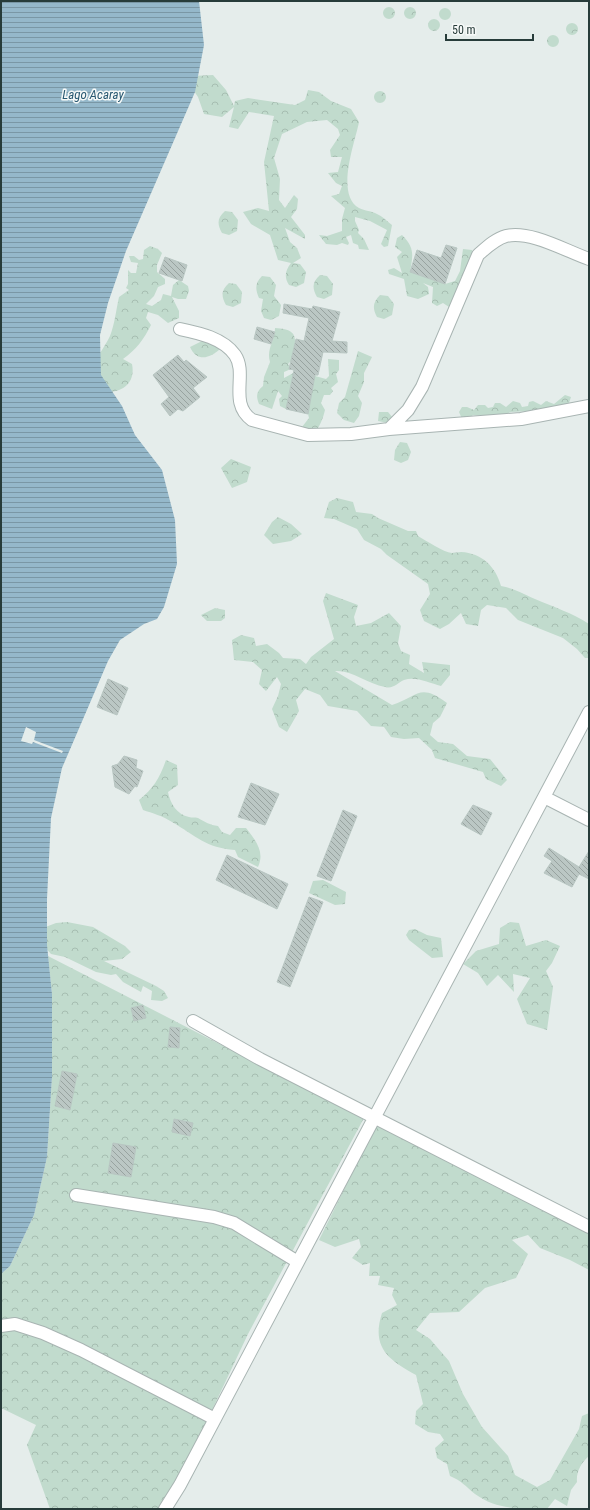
<svg xmlns="http://www.w3.org/2000/svg" width="590" height="1510" font-family="'Roboto Condensed',sans-serif">
<style>
.forest{fill:url(#forest-crowns)}
.water{fill:url(#water-rules)}
.pier{fill:#e5edeb}
.building{fill:url(#building-back-hatch);stroke:#b8c6c2}
.lines{fill:none;stroke-linecap:round;stroke-linejoin:round}
.minor-casing{stroke:#a8b4b2;stroke-width:14}
.minor{stroke:#fff;stroke-width:12}
.labels{text-anchor:middle;stroke-width:3;stroke-linejoin:round;paint-order:stroke}
.water-label{font-size:13px;font-style:italic;fill:#285871;stroke:#f6f9f8}
</style>
<defs>
<pattern id="forest-crowns" width="20" height="18" patternUnits="userSpaceOnUse"><rect width="20" height="18" fill="#c1dbcd"/><path d="M2 6a3 3 0 1 1 6 0M12 15a3 3 0 1 1 6 0" fill="none" stroke="#a6bdb1"/></pattern>
<pattern id="water-rules" width="6" height="5" patternUnits="userSpaceOnUse"><rect width="6" height="5" fill="#95b8ca"/><path d="M0 2.5h6" fill="none" stroke="#7a97a5"/></pattern>
<pattern id="building-back-hatch" width="6" height="6" patternUnits="userSpaceOnUse"><rect width="6" height="6" fill="#bbc7c4"/><path d="M-1 5l2 2M0 0l6 6M5-1l2 2" fill="none" stroke="#98a3a0"/></pattern>
</defs>
<rect width="100%" height="100%" fill="#e5edeb"/>
<path class="forest" d="M404 13a6 6 0 1 1 12 0a6 6 0 1 1-12 0Z
M383 13a6 6 0 1 1 12 0a6 6 0 1 1-12 0Z
M439 14a6 6 0 1 1 12 0a6 6 0 1 1-12 0Z
M428 25a6 6 0 1 1 12 0a6 6 0 1 1-12 0Z
M566 29a6 6 0 1 1 12 0a6 6 0 1 1-12 0Z
M547 41a6 6 0 1 1 12 0a6 6 0 1 1-12 0Z
M213,75L226,90L234,106L235,101L248,98L295,105L305,100L308,90L319,92L331,101L351,109L359,122C355,143 335,194 359,208C365,211 372,211 377,214C382,216 387,221 392,225L388,246L384,247L381,244L387,230L370,221L355,217V221L359,230L358,233L364,239L369,250L359,249L358,245L353,243L351,235L346,237L349,243L348,245L342,243L337,245L326,244L319,235L327,236L342,231V219L345,208L331,196L339,194L342,186L336,183L328,173L338,172L342,157H331L330,150L340,135L338,129L327,120L307,122L282,134L274,158L280,179L279,200L285,208L294,195L298,199L297,209L291,217L305,235V239L285,228L290,242L297,248L301,258L293,263L300,264L306,272L304,283L296,287L289,285C284,277 285,271 291,263L278,260L270,235L251,224L243,212L258,208L269,211L264,162L274,116L249,112L238,129L229,127L234,107L222,117L204,114L198,97L192,88L193,76Z
M374 97a6 6 0 1 1 12 0a6 6 0 1 1-12 0Z
M225,211L232,212L238,220L237,231L229,235L222,233C217,224 217,218 225,211Z
M402,235C415,248 413,255 410,272L445,284L455,281L460,271L463,249L472,250L474,256L452,309L443,303L437,306L432,303L433,287L423,283L428,287L429,294L418,299L407,296L404,279L389,274L388,270L394,268L402,273L397,257L402,252L395,247L397,238Z
M150,246L158,249L162,253L157,265V272L165,279V284L158,287L154,296L146,304L152,306L161,300L163,294L171,296L173,285L179,280L188,286L189,291L186,299H178L172,297L179,311V318L168,323L158,315L148,312L146,318L151,325C144,339 136,350 123,359L132,364C136,384 121,393 105,392L95,363C99,353 106,345 110,336C115,323 116,310 119,297L129,290L126,288L128,284V270L131,273H136L138,263L131,262L129,256H134L139,260L143,259L144,250Z
M320,275L327,276L333,284L332,295L324,299L317,297C312,288 312,282 320,275Z
M262,276L270,277L276,285L274,296L281,305L279,316L271,320L264,318L261,311L263,299L259,298C255,289 255,283 262,276Z
M229,283L236,284L242,292L241,303L233,307L226,305C221,296 221,290 229,283Z
M380,295L388,296L394,304L392,315L384,319L377,317C372,308 373,302 380,295Z
M275,328C301,329 296,341 291,361L288,364L291,369L284,372V378L297,371L326,379L329,376L328,359L339,360V370L336,374L338,382L331,388L333,391L330,395H324L321,403L325,410C323,419 319,428 313,435L300,433L302,427L309,418L308,414L286,409L280,406L279,399L282,396L278,391L272,409L259,404C256,396 256,392 263,386L264,377L270,362C266,349 275,341 275,328Z
M204,340L221,348C211,358 197,363 190,347Z
M358,351L372,357L364,373V382L358,396L362,403L359,416L354,423L344,420L337,413L339,403L345,397Z
M565,395L571,397L567,409L511,412C502,416 484,416 473,415L469,418L462,419L459,412L462,407H467L474,410L478,405H485L488,408L493,407L495,403H500L506,407L513,401L520,403L522,407L528,406L529,402L533,401L541,405L546,401L554,404Z
M379,412H388L393,418L388,423L378,421Z
M400,442L407,443L411,452L408,460L401,463L394,460L395,450Z
M231,459L251,467L247,482L232,488L221,468Z
M337,498L353,502L356,512L372,514L378,518L408,531H416L418,536C427,541 443,552 452,553C455,553 458,552 461,552C482,553 496,567 501,586C516,589 521,593 535,599C554,607 572,613 589,624V658H585L577,649L563,638L518,620L506,608L487,605L481,610L478,626L466,624L461,613L449,624L440,629L424,621L420,610L430,594L428,584L387,555L381,549L364,540L357,529L334,519L324,518L329,502Z
M278,517L291,524L302,534L291,541L273,544L264,535L272,522Z
M326,593L358,605L354,617L356,626L371,623L389,613L401,626L398,643L401,651L410,655L409,664L424,673L422,662L450,665V675L441,686C429,683 416,676 404,680C397,683 394,689 385,687C368,684 352,670 335,671L392,705C418,697 419,682 447,703L440,717L433,723L430,735L438,742L453,744L467,756L490,759L507,780L501,786L486,779L483,772L435,758L432,750L419,738L404,739L391,737L384,727L371,726L357,711L328,706L320,695L305,689L296,700L299,711L287,732L279,727L272,709L278,696L281,684L277,677L266,691L259,684L262,670L253,662L234,660L232,640L241,635L254,638L256,646L267,644L279,653L283,658L300,659L306,664L311,657L334,639L323,601Z
M215,608L225,610V618L221,621H207L201,615Z
M166,760L177,765L178,785L168,792C170,803 177,815 189,817C192,818 195,817 198,818C205,822 210,825 218,826L222,832L230,835L236,828H246C256,841 265,852 258,867L238,857L235,850C206,848 196,836 172,822C163,816 152,813 143,810L139,800C154,788 160,777 166,760Z
M323,880L346,892L345,904L335,905L309,893L313,881Z
M67,922L93,927L125,946L131,952L122,959L104,961L156,986L164,991L168,998L162,1001L151,1000L152,991L143,986L141,992L123,982L116,974L111,975L96,972L65,957L51,954L43,945V928L56,923Z
M510,922L519,923L526,946L546,940L560,946L552,963L546,971L553,987L547,1030L527,1024L517,999L530,978L513,974L514,992L498,975L487,986L478,973L463,964L476,951L499,944L500,928Z
M415,929L427,935L441,938L443,957L432,958L409,940L406,935L409,930Z
M48,956L364,1118L248,1334L170,1499L164,1509H50L27,1445L36,1425L1,1408V1274L10,1266L34,1215L47,1157L52,1077V994Z
M377,1123L589,1231V1270L570,1260L540,1248L528,1235L512,1240L528,1254L516,1278L485,1288L459,1312L430,1313L416,1330L430,1339L449,1361L463,1394L482,1427L508,1456L515,1475L537,1487L550,1480L579,1429L582,1416L589,1413V1456C581,1463 576,1472 577,1482L571,1490L567,1506L555,1499L547,1509C521,1509 497,1510 475,1494C465,1486 462,1481 450,1476L447,1464L437,1458L435,1448L444,1440L440,1434L428,1432L415,1424L416,1411L423,1404L416,1375C388,1360 371,1347 382,1313L397,1305L392,1295L394,1288L378,1285L380,1276H369L370,1263L363,1265L352,1258L361,1247L359,1239L335,1247L319,1240Z"/>
<path class="water" d="M1,1H199L204,45L195,92L126,251L108,303L100,335L101,375L122,406L135,435L162,470L175,520L177,564L164,607L157,619L144,624L120,640L108,661L62,768L51,818L47,899V945L52,994V1077L47,1157L34,1215L10,1266L1,1274Z"/>
<path class="pier" d="M26,727L36,732L34,740L63,751L62,753L33,742L32,744L21,741Z"/>
<path class="building" d="M446,245L457,248L445,284L410,272L417,250L441,258Z
M165,257L187,265L182,281L159,273Z
M284,304L312,309L313,306L340,312L332,341L347,342V353L323,352L318,375H315L308,414L286,409L294,370L289,369L296,339L304,341L309,318L283,313Z
M257,327L275,332L271,344L254,339Z
M178,355L184,362L186,360L207,377L193,388L200,397L183,411L178,409L170,416L161,404L169,397L153,375Z
M108,679L128,688L117,715L97,707Z
M124,756L137,760L136,768L143,771L137,787L135,786L129,794L115,787L112,766L118,764Z
M251,783L279,794L265,825L238,817Z
M473,805L492,813L481,835L461,824Z
M343,810L357,816L331,881L317,876Z
M549,848L579,867L589,851V879L579,874L572,887L544,873L552,861L544,856Z
M227,855L288,884L277,909L216,880Z
M309,897L323,902L290,987L277,982Z
M143,1005L146,1018L134,1021L131,1008Z
M170,1027L180,1028L179,1048L168,1047Z
M62,1071L77,1074L70,1110L55,1106Z
M174,1119L193,1123L190,1136L172,1132Z
M113,1143L136,1147L131,1177L108,1173Z"/>
<g class="lines">
<g class="minor-casing">
<path id="minor" d="M180,329C199,333 223,338 235,355C248,374 228,403 252,420L308,435L351,434L389,429L521,419L589,406
M389,429L408,410L422,387L478,255C486,248 495,239 506,236C530,230 566,251 589,259
M544,797L589,820
M193,1021L260,1059L589,1227
M76,1195L214,1217L234,1223L298,1262
M1,1326L15,1324L43,1333L81,1350L215,1419
M165,1509L180,1485C316,1227 452,969 589,712"/>
</g>
<use href="#minor" class="minor"/>
</g>
<g class="labels">
<g class="water-label">
<text x="93" y="99">Lago Acaray</text>
</g>
</g>
<rect width="590" height="1510" fill="none" stroke="#273c3a" stroke-width="4"/>
<path d="M446 34v6h87v-6" fill="none" stroke="#273c3a" stroke-width="2"/>
<text x="452" y="34" font-size="12" fill="#273c3a" stroke="#f6f9f8" stroke-width="3" paint-order="stroke">50 m</text>
</svg>
